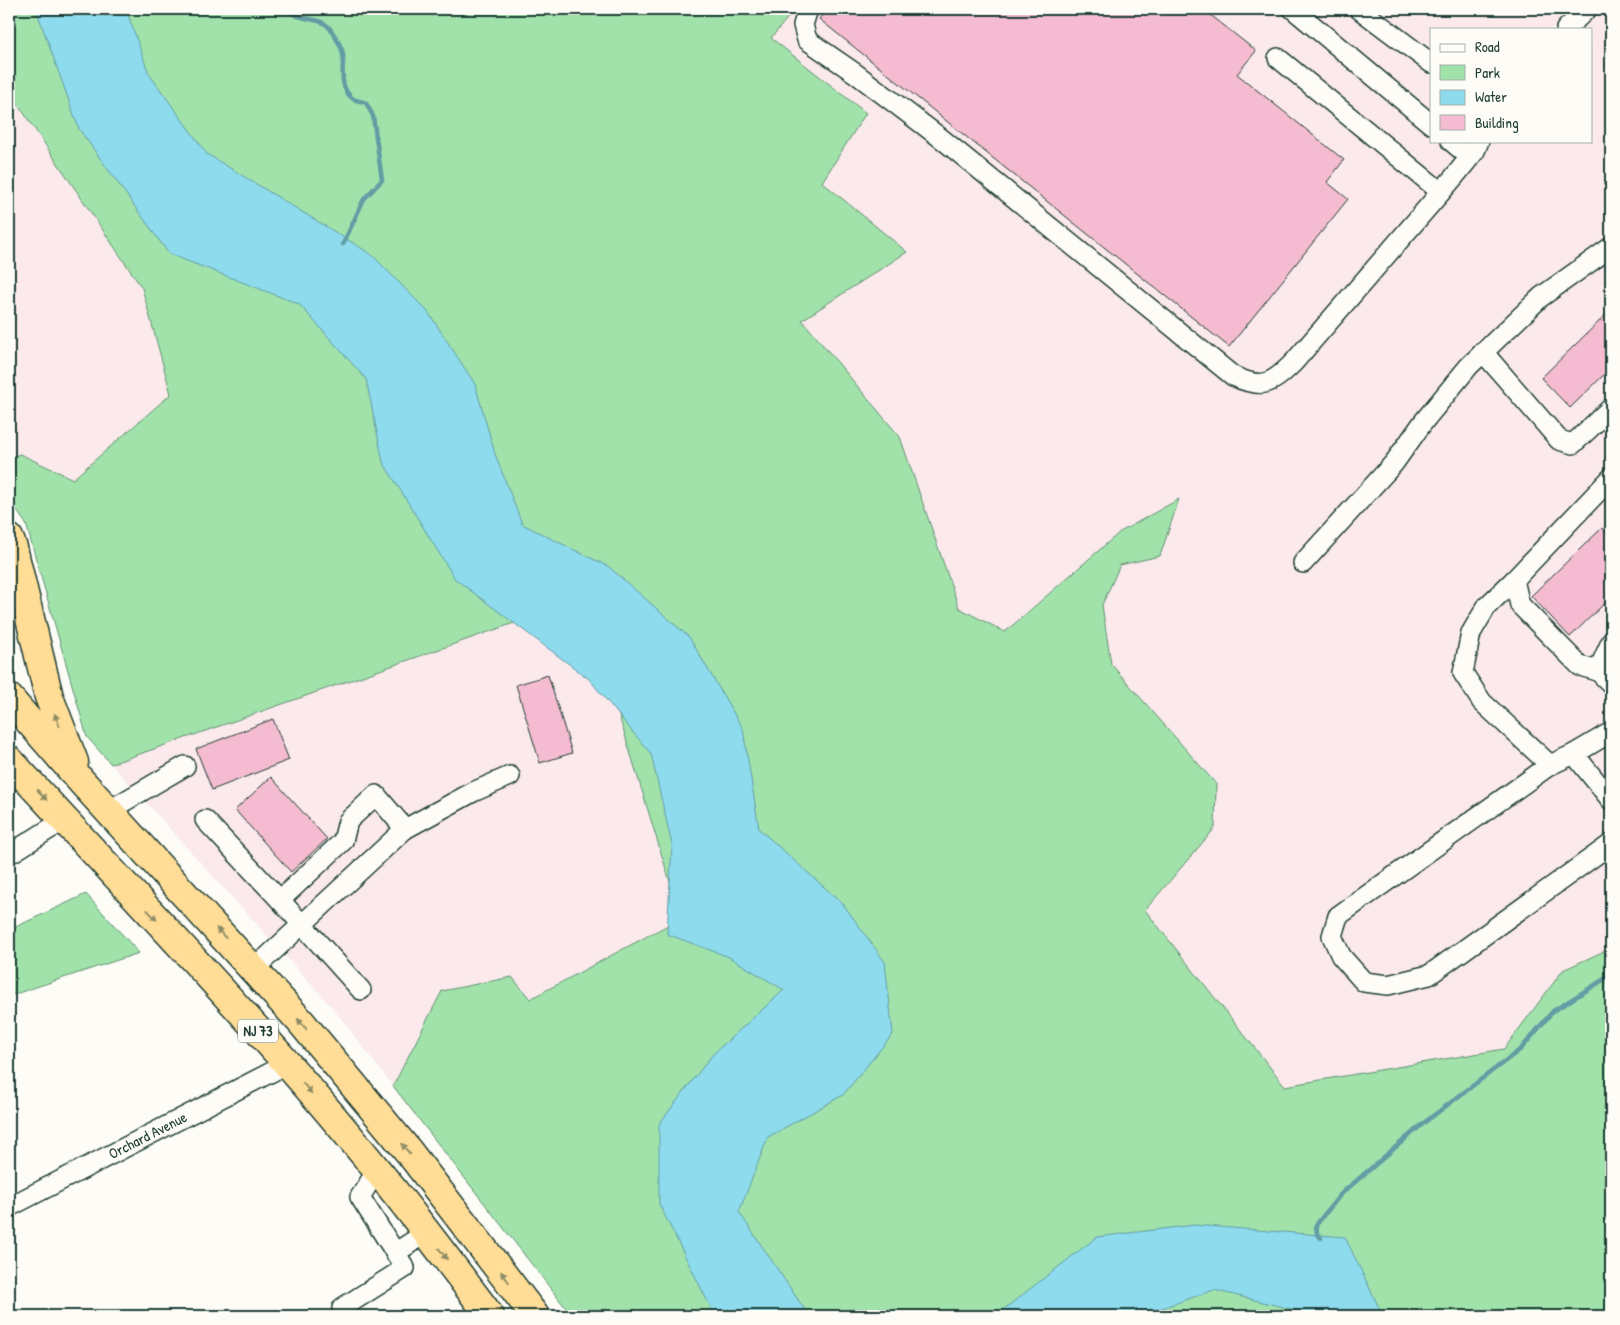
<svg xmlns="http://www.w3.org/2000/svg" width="1620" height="1325" font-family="'Patrick Hand',sans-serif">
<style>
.built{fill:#fbe9ec;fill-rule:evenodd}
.green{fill:#a1e2ab;stroke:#609070}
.water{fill:#8edbee;stroke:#629ca4}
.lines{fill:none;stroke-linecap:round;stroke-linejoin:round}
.stream{stroke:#629ca4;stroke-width:4.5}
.building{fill:#f5bcd1;stroke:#1f3d34}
.minor-casing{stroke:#1f3d34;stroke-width:22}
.highway-casing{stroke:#1f3d34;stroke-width:31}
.minor{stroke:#fdfcf7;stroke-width:19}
.highway{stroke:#ffdd96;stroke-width:28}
.oneway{fill:#8f8d65}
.labels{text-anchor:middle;stroke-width:4;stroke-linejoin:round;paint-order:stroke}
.shield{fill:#fdfcf7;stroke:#62766e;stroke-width:1}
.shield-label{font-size:14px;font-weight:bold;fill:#1f3d34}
.street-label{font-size:15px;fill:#1f3d34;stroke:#fdfcf7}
</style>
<rect width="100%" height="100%" fill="#fdfcf7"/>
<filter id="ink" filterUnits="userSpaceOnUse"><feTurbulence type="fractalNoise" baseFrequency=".02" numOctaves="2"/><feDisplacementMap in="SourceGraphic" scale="10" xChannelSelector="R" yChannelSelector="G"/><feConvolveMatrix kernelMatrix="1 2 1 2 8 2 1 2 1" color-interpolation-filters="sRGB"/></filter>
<g filter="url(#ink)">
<path class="built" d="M484,9H1611V1266L1335,1078L1285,1086L1196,974L1070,880ZM1431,29H1591V141H1431Z
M9,91L142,288L171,394L73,480L20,454L9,458Z
M520,621L576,647L616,706L681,918L529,999L442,991L393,1086L332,1007L111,764Z"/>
<path class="green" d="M9,9H795L771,38L866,113L822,182L907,252L802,320L900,437L959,608L1005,632L1120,532L1179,499L1160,556L1120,565L1102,605L1111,664L1216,784L1215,828L1145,910L1285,1086L1504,1049L1563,970L1611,948V1316H572L393,1086L442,991L512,977L530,999L681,918L616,706L576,647L520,621L111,764L87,737L26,524L9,499V458L20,454L73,479L171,394L142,288L9,91Z
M86,894L139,953L9,996V930Z"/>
<path class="water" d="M36,9H126L149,74L207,154L371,254L428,312L475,384L495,454L522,524L609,567L689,637L743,729L759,829L843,904L885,962L893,1034L843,1095L768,1137L739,1212L809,1316H715L659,1204V1124L713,1054L784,990L729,957L667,934L672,845L651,754L589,679L455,579L383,462L366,379L299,304L169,254L79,129Z
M1194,1225L1345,1237L1383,1316H1306L1303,1312L1214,1290L1139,1316H995L1097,1237Z"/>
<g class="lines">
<path class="stream" d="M288,9C299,23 322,15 331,30C335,36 342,47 343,54C344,69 338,86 352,98C356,101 362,101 366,103L373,116L382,180L364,199L343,244
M1321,1238L1317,1234L1316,1225L1341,1194L1425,1122L1521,1049L1553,1011L1611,975"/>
</g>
<path class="building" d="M827,9H1203L1256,51L1237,74L1344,160L1327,182L1348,199L1229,347L819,19Z
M1611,310V368L1570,408L1541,378Z
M1602,528L1611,538V597L1570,637L1531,596Z
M548,675L572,753L540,763L516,685Z
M273,719L289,760L212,790L196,749Z
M271,777L327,839L291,872L235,810Z"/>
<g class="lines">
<g class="minor-casing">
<g id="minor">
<path d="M808,9L803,25L807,40L855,73L942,139L1233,376C1263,390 1272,384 1294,362L1454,177L1475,151L1479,141"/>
<path d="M1293,9L1431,124"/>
<path d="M1359,9L1431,63"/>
<path d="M1566,29L1587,9"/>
<path d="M1278,58L1441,192"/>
<path d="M1451,141L1470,157"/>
<path d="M1483,352L1559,440L1573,444L1611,408"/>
<path d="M1303,563L1394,463L1424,421L1469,366L1541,297L1611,247"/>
<path d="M1514,580L1487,606L1471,633L1463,673L1482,702L1550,765L1574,754L1611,732"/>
<path d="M1611,642L1598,671L1611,684"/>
<path d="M1598,671L1580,666L1520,605L1514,580L1611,478"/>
<path d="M1574,754L1611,800"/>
<path d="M1550,765L1338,916L1332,936L1341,956L1364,982L1388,985L1429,975L1611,844"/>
<path d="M108,811L185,766"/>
<path d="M205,820L280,900"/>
<path d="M405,829L473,792L510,776"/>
<path d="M9,848L13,852L64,820"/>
<path d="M254,969L405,829L376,795L348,821L343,841L280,900L361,990"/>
<path id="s1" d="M9,1207L287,1064"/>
<path d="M395,1253L427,1232"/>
<path d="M346,1316L342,1308L405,1268L360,1197L377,1170"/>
</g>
</g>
<g class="highway-casing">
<path id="highway" d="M9,538L13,548L49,697L74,762
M9,698L82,782L301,1022L409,1152L535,1316
M9,760C133,895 261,1027 377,1170C416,1217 453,1267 490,1316"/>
</g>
<use href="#minor" class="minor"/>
<use href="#highway" class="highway"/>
</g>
<defs><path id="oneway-solid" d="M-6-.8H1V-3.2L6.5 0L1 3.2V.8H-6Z" transform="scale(1.25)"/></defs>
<g class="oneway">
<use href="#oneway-solid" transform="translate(57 720) rotate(-111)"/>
<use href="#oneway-solid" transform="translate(42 795) rotate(47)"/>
<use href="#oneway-solid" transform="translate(152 915) rotate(47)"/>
<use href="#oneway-solid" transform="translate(221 933) rotate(-133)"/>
<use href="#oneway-solid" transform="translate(302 1024) rotate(-131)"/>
<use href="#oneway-solid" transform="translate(307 1088) rotate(49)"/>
<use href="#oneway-solid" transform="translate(406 1149) rotate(-129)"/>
<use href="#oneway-solid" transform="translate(443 1254) rotate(53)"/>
<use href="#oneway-solid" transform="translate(505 1277) rotate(-127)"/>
</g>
</g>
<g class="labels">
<rect class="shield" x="238" y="1019.5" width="40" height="23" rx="4"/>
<g class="shield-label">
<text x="258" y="1036">NJ 73</text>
</g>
<g class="street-label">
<text dy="5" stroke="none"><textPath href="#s1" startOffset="156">Orchard Avenue</textPath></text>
</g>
</g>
<rect width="1620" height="1325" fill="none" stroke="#fdfcf7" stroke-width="30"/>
<rect x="15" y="15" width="1590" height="1295" fill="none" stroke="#1f3d34" stroke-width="2" filter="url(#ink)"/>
<rect x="1430" y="28" width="162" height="115" fill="#fdfcf7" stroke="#a4b0a9"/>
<rect x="1440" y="44" width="25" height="8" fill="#fdfcf7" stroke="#a4b0a9"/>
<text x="1475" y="52" font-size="15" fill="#1f3d34">Road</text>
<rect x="1440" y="65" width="25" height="15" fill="#a1e2ab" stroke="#a4b0a9"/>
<text x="1475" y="78" font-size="15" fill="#1f3d34">Park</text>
<rect x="1440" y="90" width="25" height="15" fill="#8edbee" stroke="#a4b0a9"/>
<text x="1475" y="102" font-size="15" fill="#1f3d34">Water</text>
<rect x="1440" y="115" width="25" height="15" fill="#f5bcd1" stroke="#a4b0a9"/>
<text x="1475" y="128" font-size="15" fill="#1f3d34">Building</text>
</svg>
